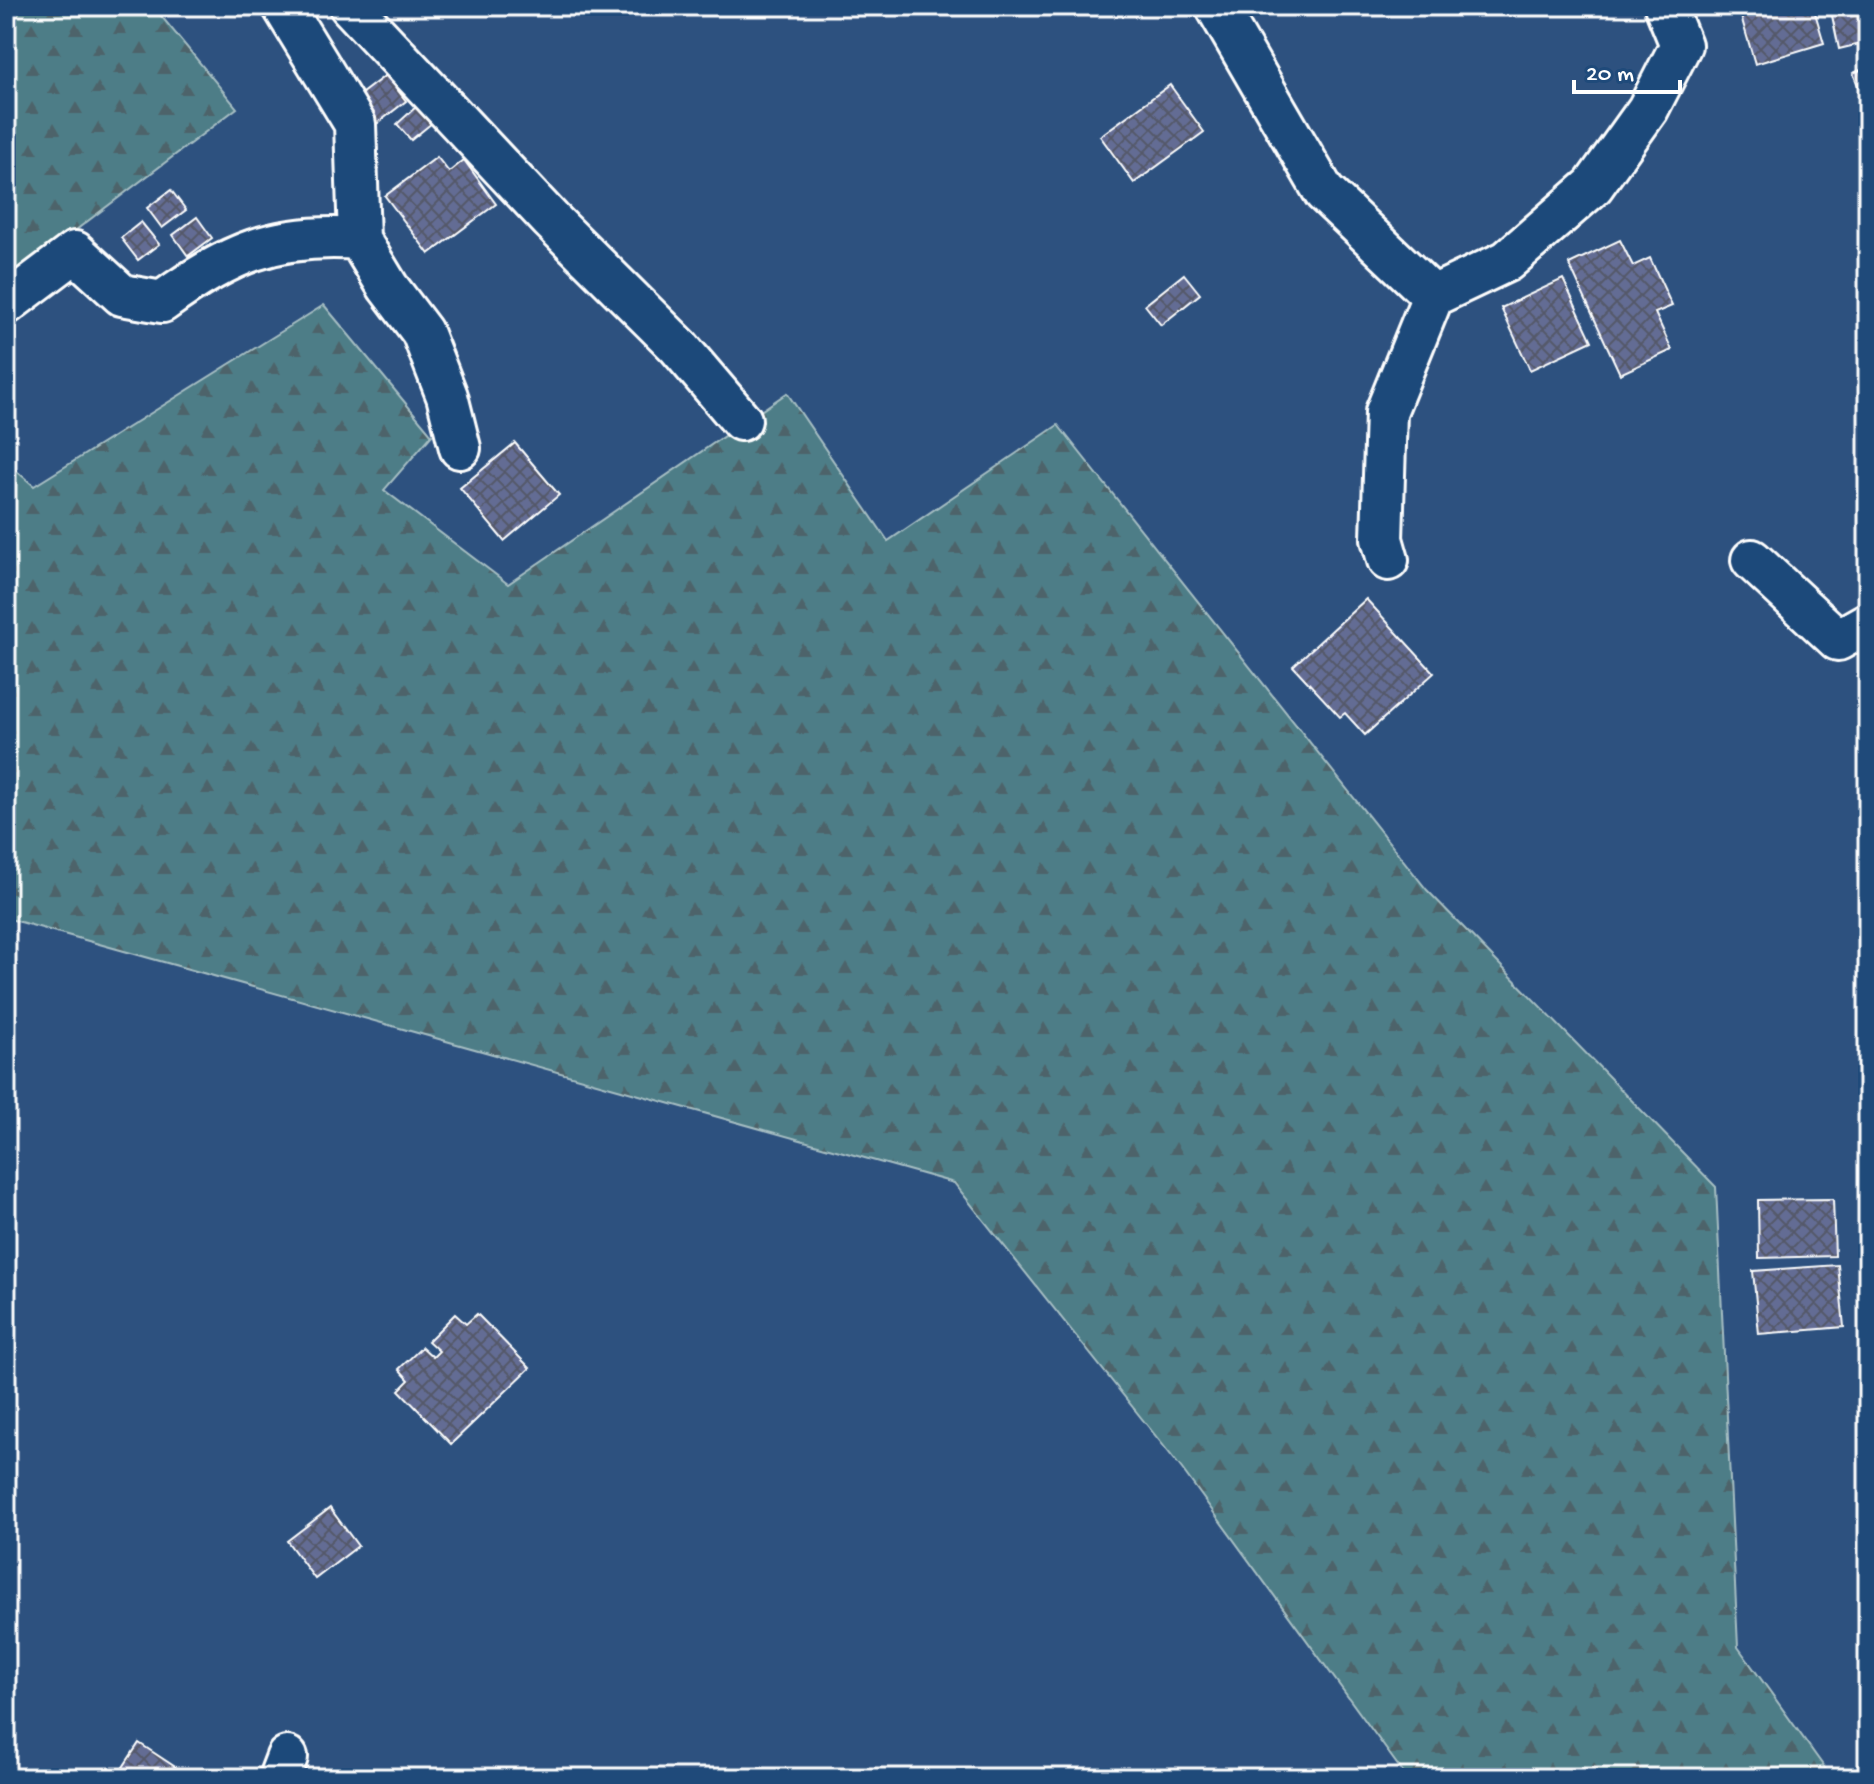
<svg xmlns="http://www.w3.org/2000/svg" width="1874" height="1784" font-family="'Gochi Hand',sans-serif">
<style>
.forest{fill:url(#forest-firs);stroke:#a6bec3;stroke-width:2}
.building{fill:url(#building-cross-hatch);stroke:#fff;stroke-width:2}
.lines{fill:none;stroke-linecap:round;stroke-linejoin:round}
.street-casing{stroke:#fff;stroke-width:46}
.street{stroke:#1f4a7a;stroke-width:40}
</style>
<defs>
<pattern id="forest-firs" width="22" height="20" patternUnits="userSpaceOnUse" patternTransform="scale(2)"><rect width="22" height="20" fill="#4e7d87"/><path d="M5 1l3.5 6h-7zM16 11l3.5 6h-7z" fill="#4d646a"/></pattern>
<pattern id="building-cross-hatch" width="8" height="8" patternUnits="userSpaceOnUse" patternTransform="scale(2)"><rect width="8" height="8" fill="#636c94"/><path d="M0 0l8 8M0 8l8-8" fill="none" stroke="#555969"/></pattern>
</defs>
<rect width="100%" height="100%" fill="#2d517f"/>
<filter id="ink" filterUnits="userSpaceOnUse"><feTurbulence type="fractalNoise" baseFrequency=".0125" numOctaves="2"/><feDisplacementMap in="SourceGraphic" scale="16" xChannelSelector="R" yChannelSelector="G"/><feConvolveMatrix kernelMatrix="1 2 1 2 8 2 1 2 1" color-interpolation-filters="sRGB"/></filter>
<g filter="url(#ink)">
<path class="forest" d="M6,6H153L237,108L6,283Z
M324,305L432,435L384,490L508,584L787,393L888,541L1058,425L1427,890L1716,1187L1738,1647L1832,1778H1407L1182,1469L954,1183L6,918V462L34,486Z"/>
<path class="building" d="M1738,6H1813L1824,43L1755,64Z
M1830,6H1868V42L1839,49Z
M1868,67V110L1853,73Z
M386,75L406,101L369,130L349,103Z
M1170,85L1204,132L1134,183L1100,136Z
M417,106L432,123L411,140L397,124Z
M437,157L449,172L464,160L496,204L429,254L385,196Z
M171,190L186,210L162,228L147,208Z
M197,217L212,238L188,256L173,235Z
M141,222L159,244L138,260L121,238Z
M1620,240L1633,266L1650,258L1672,306L1655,313L1672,350L1620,374L1569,264Z
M1184,274L1200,294L1161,325L1145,305Z
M1563,279L1592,341L1530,370L1501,308Z
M515,443L559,495L504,541L460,488Z
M1366,599L1434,673L1365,735L1345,713L1340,717L1293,666Z
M1833,1199L1835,1256L1759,1258L1758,1200Z
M1838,1265L1844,1327L1759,1334L1753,1271Z
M455,1314L466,1324L477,1314L530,1368L451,1444L399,1390L409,1380L399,1369L422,1347L433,1357L439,1351L428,1341Z
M330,1508L358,1546L315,1579L287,1541Z
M139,1743L192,1778H116Z"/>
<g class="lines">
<g class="street-casing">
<path id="street" d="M283,6L355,124L359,239L388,287L422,332L447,396L460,448
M350,6L551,220L678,346L741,420
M1216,6L1324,192L1433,296
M6,304L75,252L122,295L162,302C229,253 275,233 359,239
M1388,560L1382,539L1386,412L1433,296L1507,261L1593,186L1648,109L1681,45L1665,6
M1752,560L1838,640L1868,623
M279,1778L287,1757"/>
</g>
<use href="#street" class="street"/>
</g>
</g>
<rect width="1874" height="1784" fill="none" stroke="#1f4a7a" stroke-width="32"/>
<rect x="16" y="16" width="1842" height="1752" fill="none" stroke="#fff" stroke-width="3" filter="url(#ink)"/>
<path d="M1574 80v12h106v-12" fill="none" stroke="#ffffff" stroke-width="4"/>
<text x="1586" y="80" font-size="24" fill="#ffffff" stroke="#1f4a7a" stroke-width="6" paint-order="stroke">20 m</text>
</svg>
